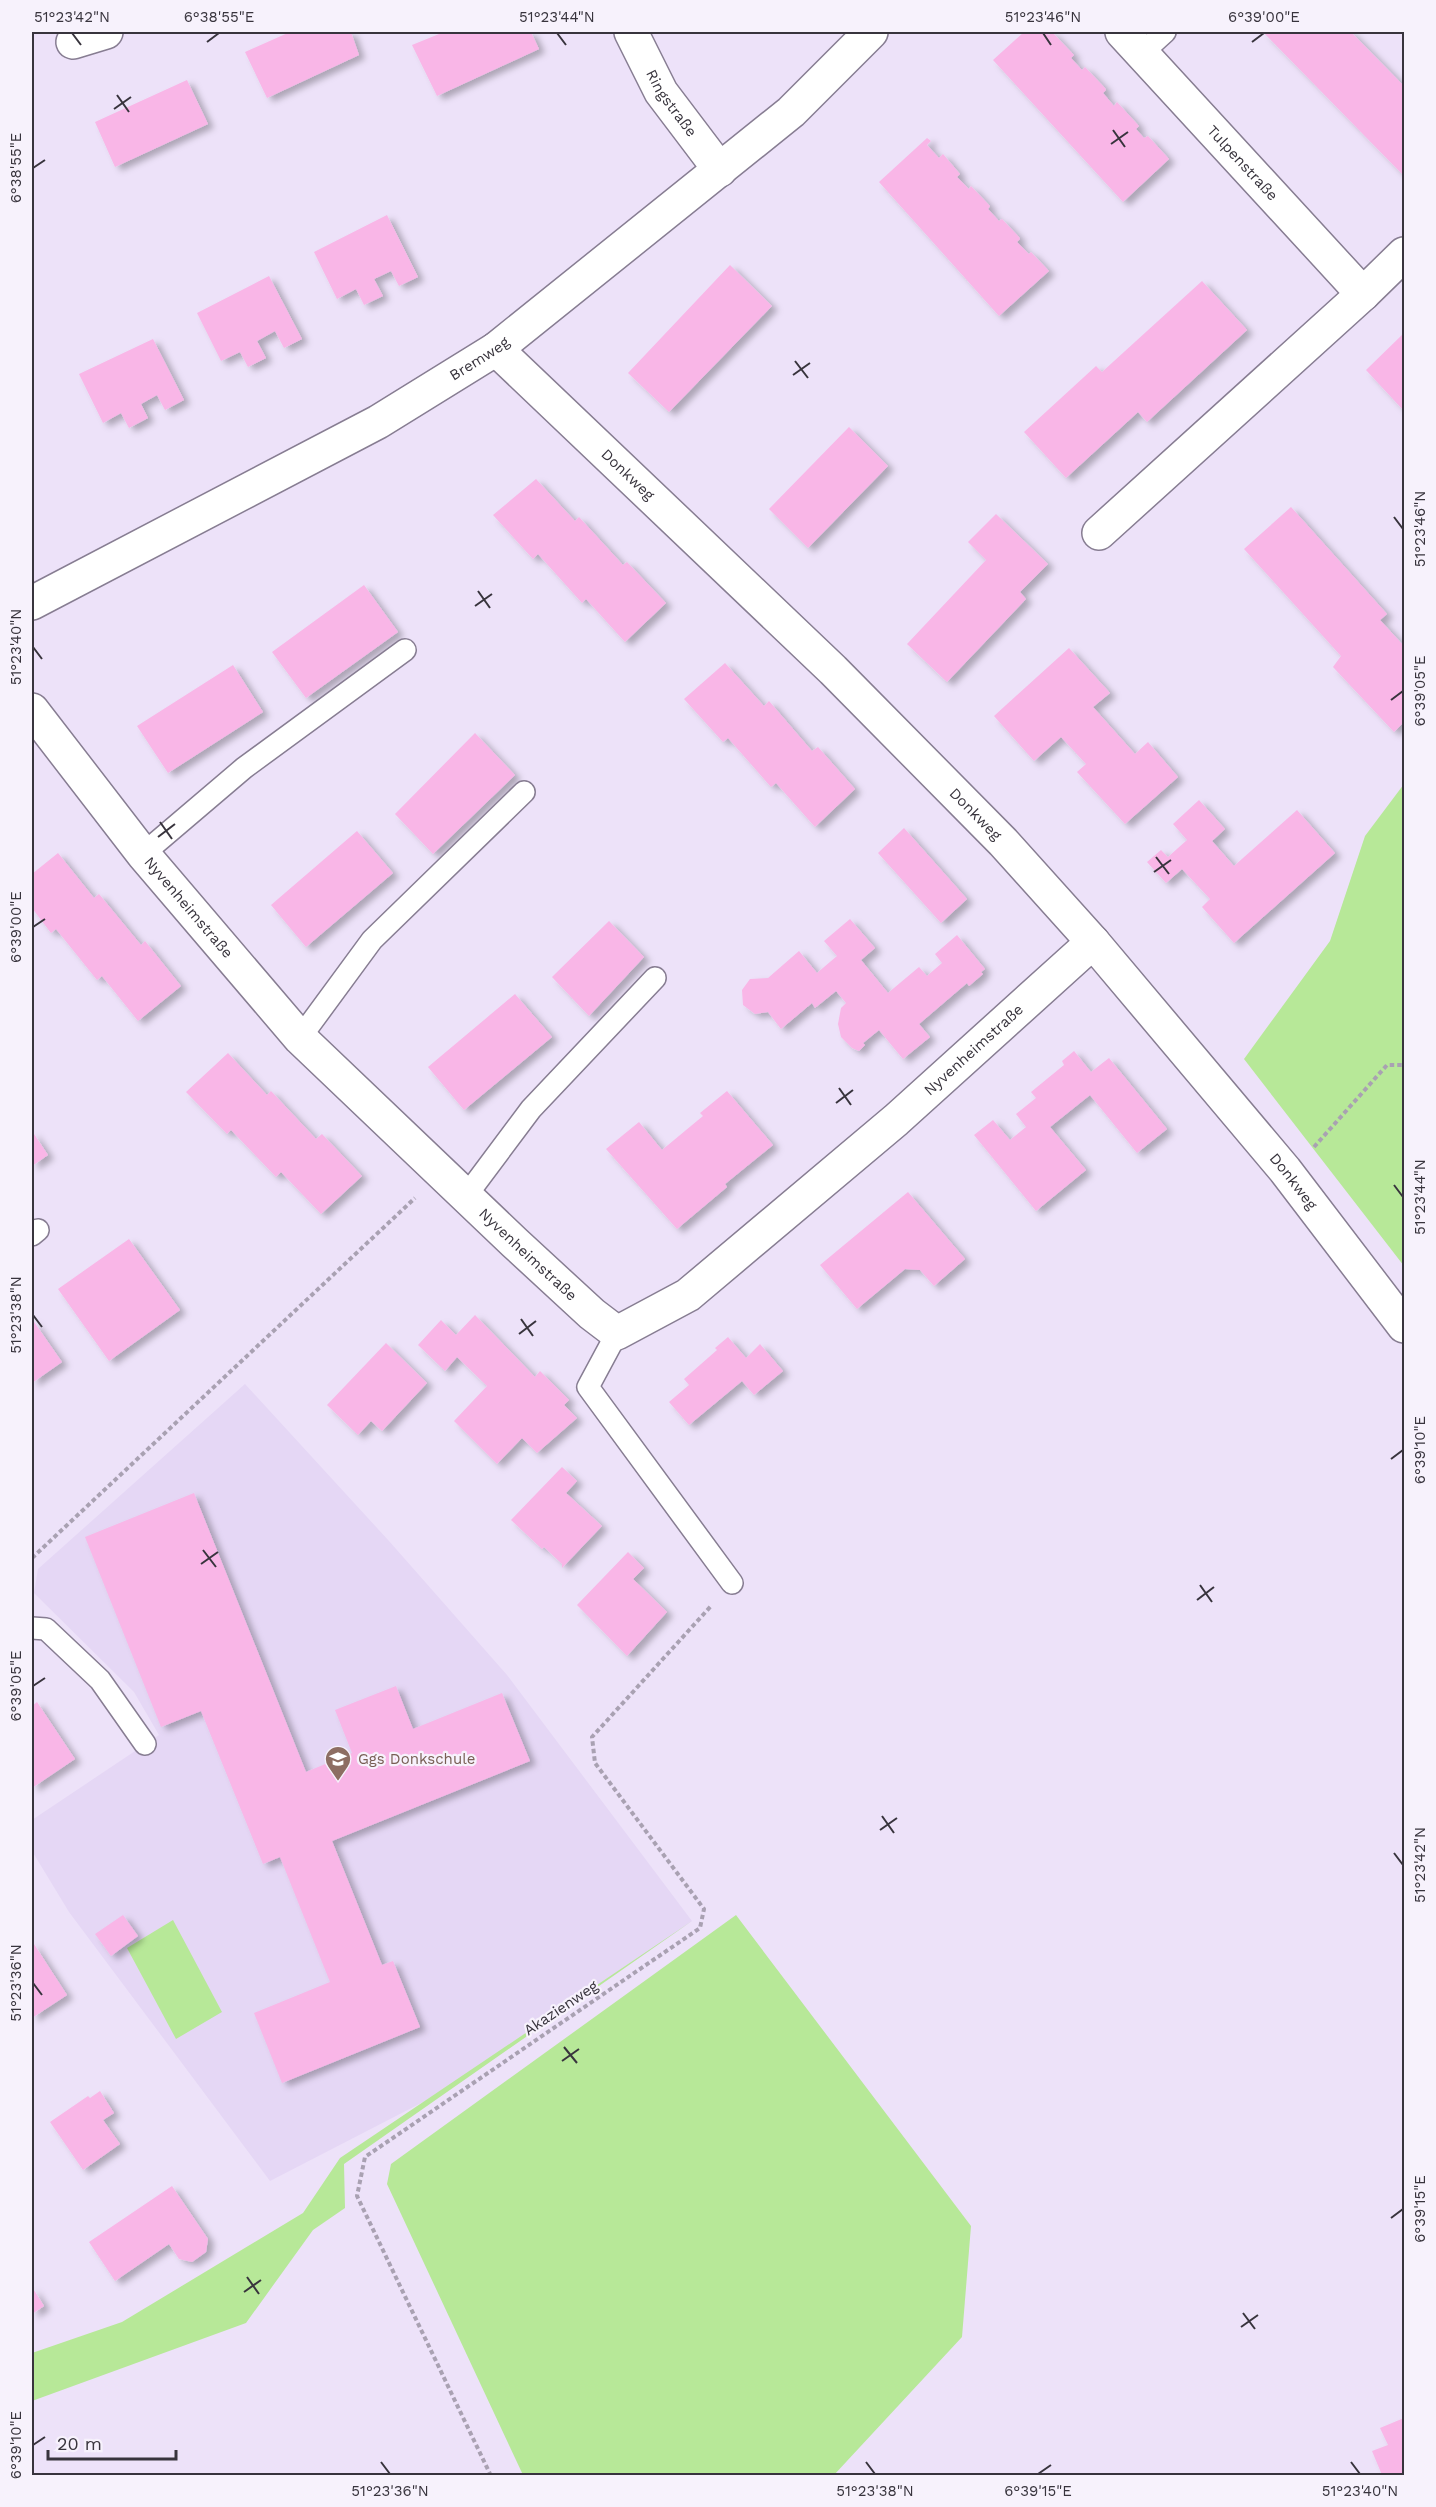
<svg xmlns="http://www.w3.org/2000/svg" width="1436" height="2507" font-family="'Work Sans',sans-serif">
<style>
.built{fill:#e5d7f5}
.green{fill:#b7e898}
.building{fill:#f9b6e7;filter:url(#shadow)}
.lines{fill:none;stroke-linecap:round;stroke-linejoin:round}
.service-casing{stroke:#877d92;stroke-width:24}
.minor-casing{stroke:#877d92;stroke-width:36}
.path{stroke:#a9a1b2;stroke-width:4;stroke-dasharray:4.5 3;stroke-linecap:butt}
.service{stroke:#fff;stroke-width:21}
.minor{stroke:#fff;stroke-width:33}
.ticks{fill:none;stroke:#38343d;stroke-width:2}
.labels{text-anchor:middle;stroke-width:4.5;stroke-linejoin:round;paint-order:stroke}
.street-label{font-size:15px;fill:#38343d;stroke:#f7f2fc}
.education-label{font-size:15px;fill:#785e54;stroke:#f7f2fc;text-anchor:start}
.neatline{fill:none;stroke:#38343d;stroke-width:2}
.ticks-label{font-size:15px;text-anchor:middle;fill:#38343d}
</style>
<defs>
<filter id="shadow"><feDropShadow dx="6" dy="4" stdDeviation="3" flood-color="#0004"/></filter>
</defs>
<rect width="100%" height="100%" fill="#ede2f9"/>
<path class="built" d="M245,1384L389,1541L507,1675L692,1921L458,2084L270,2181L69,1912L32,1851V1820L159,1735L134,1692L34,1593L38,1569Z"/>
<path class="green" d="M1404,784V1266L1244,1059L1330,941L1365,836Z
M736,1915L971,2226L962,2337L834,2475H523L387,2184L391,2164Z
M173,1920L222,2012L176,2039L127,1948Z
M692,1921L344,2164L345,2208L313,2230L246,2323L32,2401V2353L122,2322L303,2213L340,2158Z"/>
<path class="building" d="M290,32H351L359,55L267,98L245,52Z
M444,32H531L539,49L437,96L412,45Z
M1024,32H1046L1049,35L1052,32L1074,55L1071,58L1082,70L1085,67L1105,88L1106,90L1103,93L1114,106L1117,102L1139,126L1136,129L1144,138L1148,136L1169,159L1123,202L993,60Z
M1263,32H1351L1404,86V174L1403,175Z
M187,80L208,124L115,167L95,122Z
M927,138L931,141L927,145L939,158L943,154L960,174L957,177L969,189L971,186L990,206L988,209L999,221L1002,219L1019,237L1020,239L1017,242L1029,254L1031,252L1049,271L999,316L879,182Z
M387,215L418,277L399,286L391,271L374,279L383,296L364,305L356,289L337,299L314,252Z
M730,265L772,306L669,412L628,373Z
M269,276L302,339L284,348L275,331L257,341L266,358L248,367L240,352L221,361L197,313Z
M1202,281L1247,330L1147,422L1138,412L1066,478L1024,432L1096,366L1102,372Z
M1404,333V411L1366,370Z
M153,339L184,400L165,410L157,395L141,404L148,418L129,428L121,413L103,423L79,374Z
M849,427L888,466L808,548L769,509Z
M536,479L575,521L579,517L623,565L627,562L666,603L625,642L586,599L582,603L538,554L533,559L493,515Z
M1291,507L1387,614L1380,620L1404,646V722L1394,732L1333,667L1341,656L1244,549Z
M996,514L1048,564L1020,592L1026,599L947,682L907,644L986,560L968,542Z
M364,585L398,632L306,698L272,652Z
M1069,648L1110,693L1093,707L1135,754L1148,742L1178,777L1125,824L1077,772L1086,764L1061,737L1034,761L994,716Z
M725,663L764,706L769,701L812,751L818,747L855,789L815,827L776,783L771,787L728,738L723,742L684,699Z
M233,665L263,712L168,773L137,726Z
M475,733L515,775L433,854L395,814Z
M1199,800L1225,829L1212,841L1234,866L1297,810L1335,853L1234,943L1202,907L1210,899L1182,869L1166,883L1147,862L1161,850L1168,857L1187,840L1173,824Z
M904,828L967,899L941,923L878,853Z
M357,831L393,873L306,947L271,905Z
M58,853L94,898L99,894L141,945L145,941L181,986L138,1021L102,976L97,980L56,929L51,933L32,908V874Z
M850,919L875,948L861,960L888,993L919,967L927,976L942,963L935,954L957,935L985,969L981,972L983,974L969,986L967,983L919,1024L930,1037L903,1059L879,1030L863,1043L865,1045L859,1051L852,1048L841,1037L838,1024L841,1008L846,1003L836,991L815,1008L812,1003L781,1029L768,1012L755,1014L743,1005L742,990L750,979L768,978L799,951L817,973L837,956L824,941Z
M609,921L644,957L589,1016L552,977Z
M515,994L552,1037L464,1110L428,1067Z
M1074,1051L1091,1072L1109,1058L1167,1129L1137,1153L1090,1095L1050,1127L1086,1170L1036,1211L974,1135L993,1120L1010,1140L1026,1127L1016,1114L1036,1098L1031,1092L1064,1065L1062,1061Z
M228,1053L267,1095L271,1091L316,1139L322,1134L362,1176L321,1214L281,1172L276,1177L231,1130L227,1134L186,1092Z
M727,1091L773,1145L725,1184L727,1187L677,1229L606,1149L639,1122L662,1150L703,1116L700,1113Z
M32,1131L48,1155L32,1166Z
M908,1192L965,1259L934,1286L920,1270L905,1269L857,1309L820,1265Z
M129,1239L180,1310L109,1361L58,1289Z
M475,1315L535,1377L540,1371L569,1400L564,1405L577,1418L537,1453L522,1438L497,1464L454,1421L487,1386L457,1357L445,1371L418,1345L441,1320L456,1335Z
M32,1319L62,1362L32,1383Z
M728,1337L746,1358L760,1344L783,1371L754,1395L742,1381L689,1425L669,1402L689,1385L684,1379L717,1350L715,1348Z
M386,1343L427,1383L382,1431L371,1421L358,1435L327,1405Z
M562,1467L577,1481L566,1493L602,1526L562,1568V1564L544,1547L542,1549L511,1520Z
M194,1493L306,1772L352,1753L335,1710L396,1686L413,1729L502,1693L530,1761L332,1841L382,1965L393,1961L420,2027L282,2083L254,2013L330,1982L280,1857L263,1864L201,1711L161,1727L85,1537Z
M628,1552L644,1568L633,1579L667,1612L627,1656L577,1605Z
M37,1702L75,1759L32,1788V1706Z
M123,1915L138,1936L111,1956L95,1934Z
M32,1941L67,1995L32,2018Z
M100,2091L114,2113L103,2120L120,2144L83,2170L50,2122L88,2096L90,2098Z
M172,2186L208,2239L206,2252L192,2262L179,2259L169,2244L115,2281L89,2242Z
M32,2287L44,2306L32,2314Z
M1404,2418V2475H1382L1372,2451L1388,2445L1380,2428Z"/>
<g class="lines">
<g class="service-casing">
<path id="service" d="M1142,53L1165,32
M143,854L244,768L405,650
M300,1038L372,940L524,792
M466,1196L531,1109L655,978
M32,1235L38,1230
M617,1333L588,1387L732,1583
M32,1628L46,1629L100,1680L145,1744"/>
</g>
<g class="minor-casing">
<g id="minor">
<path id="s1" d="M631,32L661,92L720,170"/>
<path id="s2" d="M1122,32L1363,294L1404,254"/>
<path d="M73,42L106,32"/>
<path id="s3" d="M496,349L833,670L1003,842L1093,942L1285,1170L1404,1326"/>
<path d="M1099,533L1363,294"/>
<path id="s4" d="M32,603L378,422L496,349L791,112L871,32"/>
<path id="s5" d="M32,710L143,854L300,1038L515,1243L592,1314L617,1333L688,1295L896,1120L1093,942"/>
</g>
</g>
<path class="path" d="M1314,1147L1387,1065H1404
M32,1558L415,1198
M491,2476L357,2196L365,2157L700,1928L704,1909L595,1763L592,1737L711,1606"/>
<use href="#service" class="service"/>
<use href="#minor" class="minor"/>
</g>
<path class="ticks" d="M72,33L81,45M557,33L566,45M1043,33L1051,45M207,42L219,33M1252,42L1264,33M117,95L129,112M114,109L131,97M1113,130L1125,147M1111,144L1128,132M33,168L45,160M795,361L808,378M793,375L810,363M1394,517L1403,529M478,591L490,608M475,606L492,594M33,647L42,659M1391,700L1403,691M160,822L172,839M158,837L175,824M1156,857L1169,874M1154,872L1171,860M33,927L45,919M839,1088L851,1105M836,1103L853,1090M1394,1185L1403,1197M33,1315L42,1327M521,1319L533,1336M519,1334L536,1321M1391,1459L1403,1450M203,1550L216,1567M201,1564L218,1552M1200,1585L1212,1602M1197,1600L1214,1587M33,1686L45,1678M882,1816L894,1833M880,1830L897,1818M1394,1853L1403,1865M33,1983L42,1995M564,2047L577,2063M562,2061L579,2049M1391,2218L1403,2209M247,2277L259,2294M244,2292L261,2280M1243,2313L1255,2329M1241,2327L1258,2315M33,2445L45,2437M381,2462L390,2474M866,2462L875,2474M1351,2462L1360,2474M1038,2474L1051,2465"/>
<defs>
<g id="school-pin" transform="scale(1.35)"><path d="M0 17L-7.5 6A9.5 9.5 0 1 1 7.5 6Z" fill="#8d6e63" stroke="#f7f2fc"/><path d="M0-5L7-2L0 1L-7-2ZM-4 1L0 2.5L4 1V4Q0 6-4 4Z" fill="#fff"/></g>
</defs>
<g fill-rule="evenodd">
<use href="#school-pin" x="338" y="1759"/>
</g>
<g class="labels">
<g class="street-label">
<text dy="5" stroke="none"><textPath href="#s1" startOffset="82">Ringstraße</textPath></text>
<text dy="5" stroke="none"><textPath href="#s2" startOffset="178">Tulpenstraße</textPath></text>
<text dy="5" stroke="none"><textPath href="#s4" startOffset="510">Bremweg</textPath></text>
<text dy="5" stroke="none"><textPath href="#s3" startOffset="182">Donkweg</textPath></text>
<text dy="5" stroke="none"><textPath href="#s3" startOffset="668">Donkweg</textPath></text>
<text dy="5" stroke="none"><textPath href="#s5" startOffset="252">Nyvenheimstraße</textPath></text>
<text dy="5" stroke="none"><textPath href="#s5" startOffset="1314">Nyvenheimstraße</textPath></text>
<text dy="5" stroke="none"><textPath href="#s3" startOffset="1154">Donkweg</textPath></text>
<text dy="5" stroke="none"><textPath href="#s5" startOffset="738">Nyvenheimstraße</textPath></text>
<text transform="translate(561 2008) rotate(-34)" y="5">Akazienweg</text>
</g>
<g class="education-label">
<text x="358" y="1764">Ggs Donkschule</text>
</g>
</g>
<rect width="1436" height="2507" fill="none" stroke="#f7f2fc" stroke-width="66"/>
<path d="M48 2450v9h128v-9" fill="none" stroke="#38343d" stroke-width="3"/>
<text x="57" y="2450" font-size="18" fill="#38343d" stroke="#f7f2fc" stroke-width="4.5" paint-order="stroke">20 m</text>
<rect x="33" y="33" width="1370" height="2441" class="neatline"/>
<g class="ticks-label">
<text x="72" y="22">51°23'42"N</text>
<text x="219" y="22">6°38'55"E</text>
<text x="557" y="22">51°23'44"N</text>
<text x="1043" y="22">51°23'46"N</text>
<text x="1264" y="22">6°39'00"E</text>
<text transform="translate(16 168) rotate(-90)" y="5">6°38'55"E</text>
<text transform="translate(1420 529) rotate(-90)" y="5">51°23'46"N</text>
<text transform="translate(16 647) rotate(-90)" y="5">51°23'40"N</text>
<text transform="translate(1420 691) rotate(-90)" y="5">6°39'05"E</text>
<text transform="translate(16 927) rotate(-90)" y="5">6°39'00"E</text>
<text transform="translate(1420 1197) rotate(-90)" y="5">51°23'44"N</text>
<text transform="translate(16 1315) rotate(-90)" y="5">51°23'38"N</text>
<text transform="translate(1420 1450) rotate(-90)" y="5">6°39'10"E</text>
<text transform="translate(16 1686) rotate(-90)" y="5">6°39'05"E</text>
<text transform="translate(1420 1865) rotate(-90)" y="5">51°23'42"N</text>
<text transform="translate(16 1983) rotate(-90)" y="5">51°23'36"N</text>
<text transform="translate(1420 2209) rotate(-90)" y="5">6°39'15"E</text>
<text transform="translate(16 2445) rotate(-90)" y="5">6°39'10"E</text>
<text x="390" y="2496">51°23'36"N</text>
<text x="875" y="2496">51°23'38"N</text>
<text x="1038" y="2496">6°39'15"E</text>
<text x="1360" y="2496">51°23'40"N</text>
</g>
</svg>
